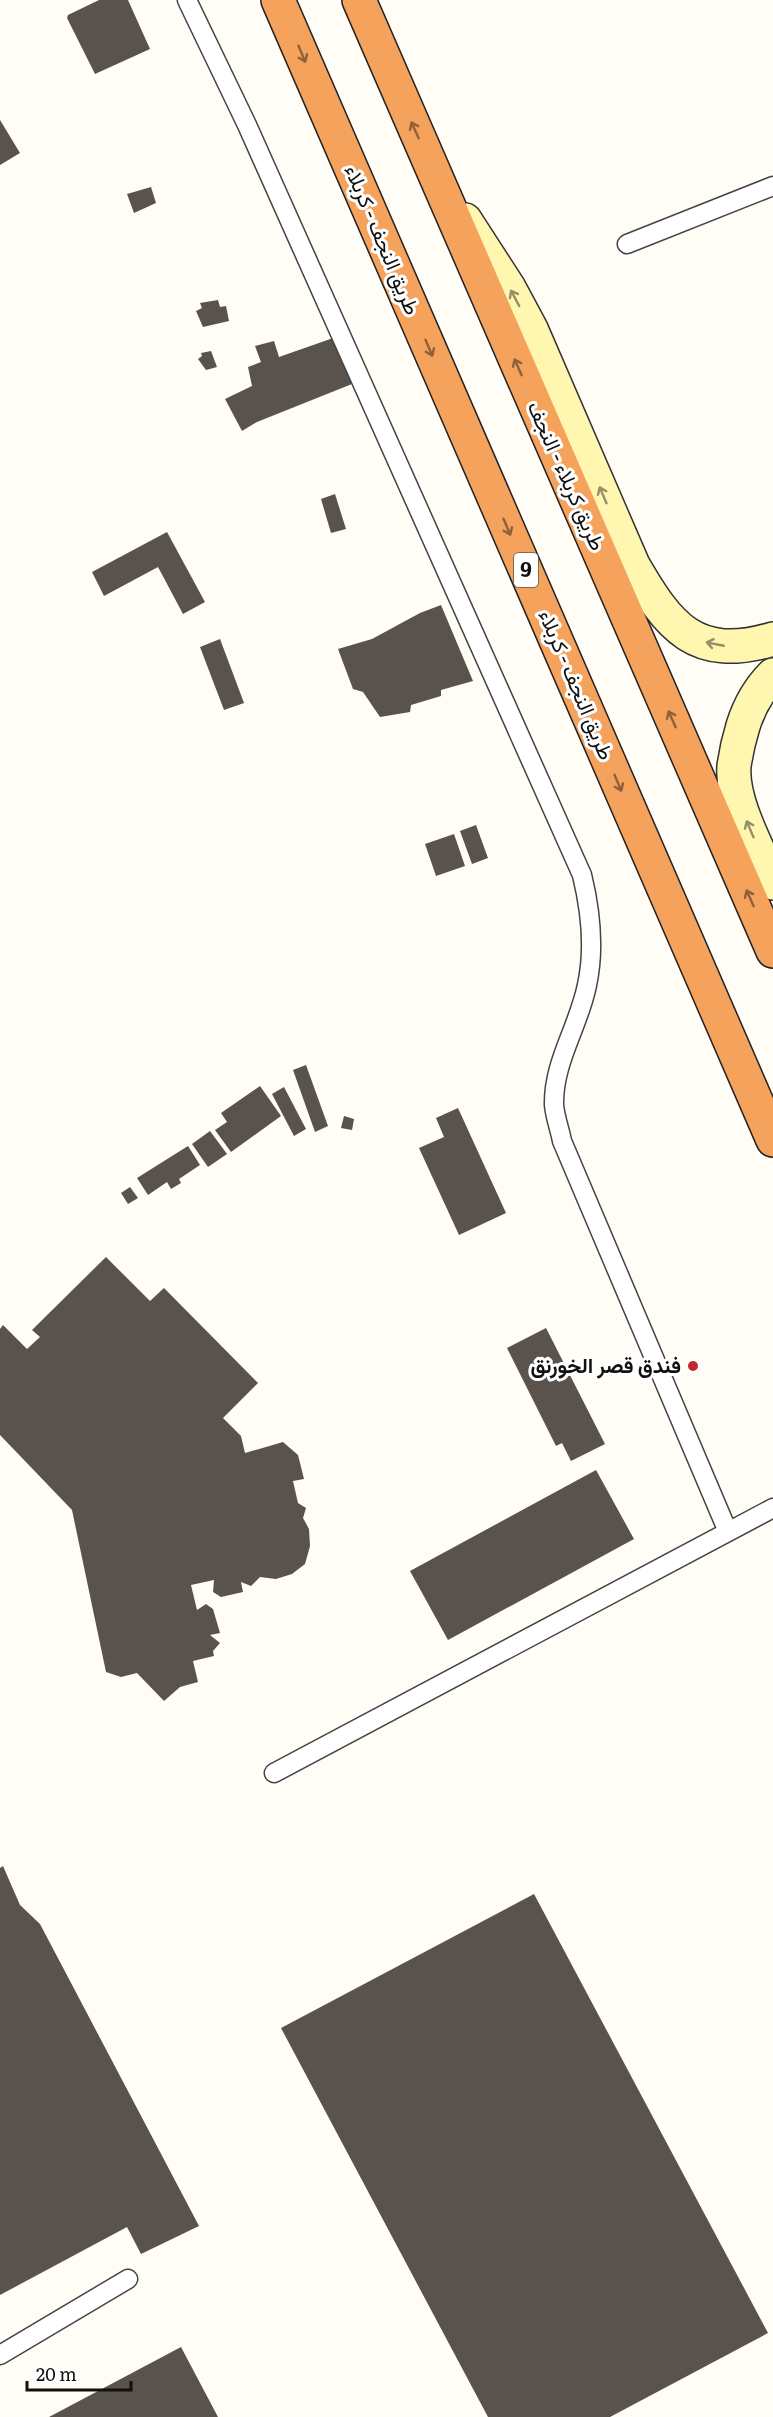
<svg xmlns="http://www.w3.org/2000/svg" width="773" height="2417" font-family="Literata,Vazirmatn,serif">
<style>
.building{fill:#5a524d}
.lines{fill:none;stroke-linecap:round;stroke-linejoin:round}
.lane-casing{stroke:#444;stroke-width:21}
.secondary-casing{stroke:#333;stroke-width:36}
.highway-casing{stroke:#222;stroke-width:36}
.lane{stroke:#fff;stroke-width:18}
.secondary{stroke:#fff6b0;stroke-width:33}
.highway{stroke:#f5a25d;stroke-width:33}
.oneway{stroke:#8e613b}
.oneway2{stroke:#948f68}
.poi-dot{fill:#c4262e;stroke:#fff;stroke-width:2}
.labels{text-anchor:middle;stroke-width:6;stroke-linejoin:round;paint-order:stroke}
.shield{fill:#fff;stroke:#585858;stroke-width:1.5}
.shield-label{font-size:20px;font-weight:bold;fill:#111}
.street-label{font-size:21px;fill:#111;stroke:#fff}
.poi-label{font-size:21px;font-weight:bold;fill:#111;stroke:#fff;text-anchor:end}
</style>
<rect width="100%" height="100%" fill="#fffdf5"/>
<path class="building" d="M99,0H128L150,49L95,74L67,18L68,15Z
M0,120L20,153L0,165Z
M151,187L156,203L134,213L127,194Z
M218,300L220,307L226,306L229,321L203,327L196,311L202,308L200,303Z
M336,337L352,384L257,422L242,431L225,399L252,386L248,367L261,362L255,346L274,341L279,357Z
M211,351L217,367L206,370L198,359L202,356L201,353Z
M335,494L346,529L331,533L321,499Z
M167,532L205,602L183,614L158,567L104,596L92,572Z
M441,605L473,681L441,690V696L411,705L410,712L380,717L363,692L353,689L338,649L372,639L420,613Z
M220,639L244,703L224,710L200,647Z
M476,825L488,858L472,864L460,831Z
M454,834L465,866L436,876L425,844Z
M306,1065L328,1126L315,1132L293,1070Z
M260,1086L281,1116L231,1152L215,1130L227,1122L221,1113Z
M284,1087L306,1129L294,1136L272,1094Z
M458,1108L506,1213L459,1235L419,1148L444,1137L436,1118Z
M344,1116L354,1119L352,1130L341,1128Z
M210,1131L227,1154L208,1167L192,1144Z
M188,1146L200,1165L179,1179L181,1183L171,1189L167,1182L148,1195L137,1178Z
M130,1187L138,1198L128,1204L121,1193Z
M106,1257L150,1301L164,1288L258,1383L223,1418L241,1436L245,1453L283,1442L298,1455L304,1479L293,1481L298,1503L306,1508L303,1518L309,1529L310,1546L305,1564L292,1574L276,1579L260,1577L251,1586L241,1582L243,1592L221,1597L213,1592L214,1580L191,1585L197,1610L206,1604L213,1609L220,1633L210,1635L220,1643L213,1651L214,1656L193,1661L198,1682L180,1687L164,1701L137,1673L121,1677L106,1672L72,1510L0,1435V1329L3,1325L27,1349L40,1337L32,1330Z
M546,1328L605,1444L571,1461L562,1443L556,1446L507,1348Z
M596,1470L634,1539L448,1640L410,1571Z
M3,1866L20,1905L40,1924L199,2226L141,2254L127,2227L0,2295V1868Z
M534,1894L768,2333L610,2417H488L281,2028Z
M181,2347L218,2417H49Z"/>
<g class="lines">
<g class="lane-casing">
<path id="lane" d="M187,0L247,125L582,875C591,912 595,948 587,985C579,1026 553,1062 554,1105C555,1117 560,1130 562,1141L728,1532
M627,244L773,186
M274,1773L773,1508
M0,2355L128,2279"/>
</g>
<g class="secondary-casing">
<path id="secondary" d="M465,220L509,288L531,329L633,565C669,627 695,662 773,639
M773,675C759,689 749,707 743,726C739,739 736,752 734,766C731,802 759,850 773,883"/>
</g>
<g class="highway-casing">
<path id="highway" d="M278,0L773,1140
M359,0L773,951"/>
</g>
<use href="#lane" class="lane"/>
<use href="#secondary" class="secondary"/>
<use href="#highway" class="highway"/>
</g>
<defs><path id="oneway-shaft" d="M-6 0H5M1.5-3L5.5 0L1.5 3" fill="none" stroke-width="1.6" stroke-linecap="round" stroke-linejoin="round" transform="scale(1.5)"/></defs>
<g class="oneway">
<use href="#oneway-shaft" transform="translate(302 54) rotate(67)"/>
<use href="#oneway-shaft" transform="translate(415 130) rotate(-114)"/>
<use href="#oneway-shaft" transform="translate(429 348) rotate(67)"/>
<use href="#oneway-shaft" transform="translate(518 367) rotate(-114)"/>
<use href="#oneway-shaft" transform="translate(507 527) rotate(67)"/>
<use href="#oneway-shaft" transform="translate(672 719) rotate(-114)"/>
<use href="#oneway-shaft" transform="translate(618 783) rotate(67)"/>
<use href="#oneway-shaft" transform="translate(750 898) rotate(-114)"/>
</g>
<g class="oneway2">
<use href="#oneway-shaft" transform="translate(515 298) rotate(-118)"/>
<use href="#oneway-shaft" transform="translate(603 495) rotate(-113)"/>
<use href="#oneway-shaft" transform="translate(715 644) rotate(-169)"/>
<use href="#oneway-shaft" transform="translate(750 829) rotate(-113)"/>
</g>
<circle class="poi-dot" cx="693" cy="1366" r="6"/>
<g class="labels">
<rect class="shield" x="514" y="553" width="24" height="34" rx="4.5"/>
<g class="shield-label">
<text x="526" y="577">9</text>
</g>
<g class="street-label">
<text transform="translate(382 240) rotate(67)" y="7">طريق النجف - کربلاء</text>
<text transform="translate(566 476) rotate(66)" y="7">طريق کربلاء - النجف</text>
<text transform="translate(576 685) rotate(67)" y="7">طريق النجف - کربلاء</text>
</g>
<g class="poi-label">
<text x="681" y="1373">فندق قصر الخورنق</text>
</g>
</g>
<path d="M27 2381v9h104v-9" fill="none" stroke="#111111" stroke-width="3"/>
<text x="36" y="2381" font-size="18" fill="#111111" stroke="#ffffff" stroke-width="4.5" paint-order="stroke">20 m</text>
</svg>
